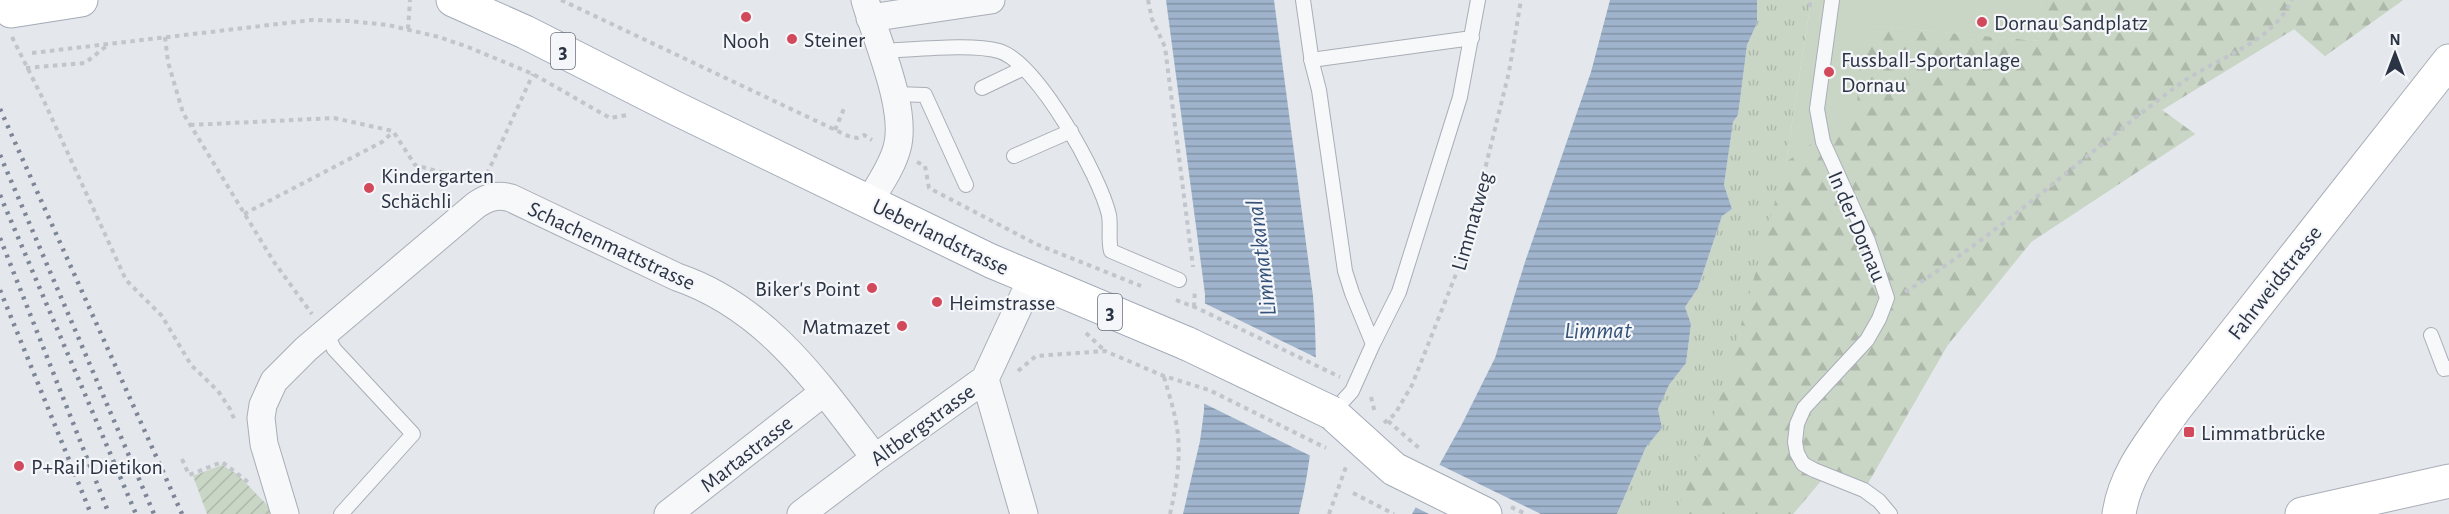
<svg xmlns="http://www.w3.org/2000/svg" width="2449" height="514" font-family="'Alegreya Sans',sans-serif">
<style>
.grass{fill:url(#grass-tufts)}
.forest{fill:url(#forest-firs)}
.garden{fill:url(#garden-furrows)}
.pitch{fill:#c9d6c5}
.water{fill:url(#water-rules)}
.pier{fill:#e4e7ec}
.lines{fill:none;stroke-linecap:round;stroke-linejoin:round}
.lane-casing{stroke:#a9aeb7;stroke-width:16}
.street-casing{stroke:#a9aeb7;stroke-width:29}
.secondary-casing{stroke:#a9aeb7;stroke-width:35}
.primary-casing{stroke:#a3abb8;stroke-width:35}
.path{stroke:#c2c5cb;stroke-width:4;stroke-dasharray:4.5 4.5;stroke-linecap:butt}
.lane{stroke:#f7f8fa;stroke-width:14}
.street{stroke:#f7f8fa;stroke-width:27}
.secondary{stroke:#fff;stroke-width:33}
.primary{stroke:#fff;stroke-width:33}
.rail{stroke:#7d8696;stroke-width:4.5;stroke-dasharray:3 6;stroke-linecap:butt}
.primary-bridge-casing{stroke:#a3abb8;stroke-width:35;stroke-linecap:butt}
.primary-bridge{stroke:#fff;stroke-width:33}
.poi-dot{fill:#d1495b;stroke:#f4f6f9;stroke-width:2}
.labels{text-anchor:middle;stroke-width:4.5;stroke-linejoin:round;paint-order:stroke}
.shield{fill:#f4f6f9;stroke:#676e7b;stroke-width:1.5}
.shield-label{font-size:21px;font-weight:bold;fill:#2b3445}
.poi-label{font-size:22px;fill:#2b3445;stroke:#f4f6f9;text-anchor:start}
.street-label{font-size:22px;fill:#2b3445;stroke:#f4f6f9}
.water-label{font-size:24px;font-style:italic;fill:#34527a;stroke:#f4f6f9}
</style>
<defs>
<pattern id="grass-tufts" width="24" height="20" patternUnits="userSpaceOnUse" patternTransform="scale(1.5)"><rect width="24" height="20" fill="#c9d6c5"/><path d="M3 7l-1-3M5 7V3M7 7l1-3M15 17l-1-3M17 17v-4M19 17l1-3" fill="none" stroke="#adb8ab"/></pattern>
<pattern id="forest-firs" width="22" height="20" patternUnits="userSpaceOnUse" patternTransform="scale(1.5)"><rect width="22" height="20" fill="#c9d6c5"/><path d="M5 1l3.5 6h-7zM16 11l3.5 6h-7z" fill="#adb8ab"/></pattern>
<pattern id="garden-furrows" width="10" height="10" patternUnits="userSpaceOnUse" patternTransform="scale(1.5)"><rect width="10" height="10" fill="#c9d6c5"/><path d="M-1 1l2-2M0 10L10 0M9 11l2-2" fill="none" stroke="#adb8ab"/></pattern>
<pattern id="water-rules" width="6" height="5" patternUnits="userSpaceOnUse" patternTransform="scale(1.5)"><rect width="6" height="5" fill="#9fb4cc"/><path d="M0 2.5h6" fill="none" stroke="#8293a7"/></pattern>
</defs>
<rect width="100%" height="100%" fill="#e4e7ec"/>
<path class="grass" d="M1757,0H1814L1810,7L1786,162L1862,25L2039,41L2042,0H2403L2325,56L2294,29L2162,110L2195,134L2031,242L1947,346L1864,490L1825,476L1793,514H1617L1646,447L1662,428L1658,409L1669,385L1686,363L1691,324L1685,307L1698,288L1722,216L1732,209L1724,185L1733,122L1738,115L1747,45L1757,23Z"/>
<path class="forest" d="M2042,0H2403L2325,56L2294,29L2162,110L2195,134L2031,242L1947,346L1864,490L1825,476L1793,514H1675L1695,469L1724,386L1786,162L1823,135L1856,103L1862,25L2039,41Z"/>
<path class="garden" d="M222,465L237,474L269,507L271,514H207L193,476Z"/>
<path class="pitch" d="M1814,0H2042L2039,41L1862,25L1857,103L1823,135L1786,162L1810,7Z"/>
<path class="water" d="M1166,0H1274L1313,296C1319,368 1316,444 1299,514H1183L1200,441L1204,411L1205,294Z
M1610,0H1757V23L1747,45L1738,115L1733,122L1724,185L1732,209L1722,216L1698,288L1685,307L1691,324L1686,363L1669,385L1658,409L1662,428L1646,447L1617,514H1412L1462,424L1495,358L1525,262L1591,72Z"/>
<path class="pier" d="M1202,302L1319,359L1313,457L1201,402Z
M1438,464L1541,514H1429L1415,507Z"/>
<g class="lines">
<g class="lane-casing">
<path id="lane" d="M1303,0L1312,63L1319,90L1345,271L1352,293L1373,344
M1832,0L1817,109L1823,142L1868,241L1887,298L1879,319L1867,340L1804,408L1797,424L1795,442L1797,453L1803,464L1814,470L1864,490L1879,501L1890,514
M880,51C912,50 971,43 999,51C1037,62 1100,176 1109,215C1111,227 1108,239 1111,251L1179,280
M1311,60L1472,38
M982,88L1024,68
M895,94L925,95L966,185
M1014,156L1071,131
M326,332L334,349L413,434L341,514
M2431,335L2444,369L2449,368
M1332,413L1352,391L1373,344L1399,292L1460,97L1478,0"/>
</g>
<g class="street-casing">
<path id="street" d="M865,0C876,39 908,109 897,148C892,167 879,185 869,202
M870,18L991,0
M985,379L1024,514
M285,514L264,444L261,418L263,405L274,381L306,349L476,205C488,197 497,194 511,198L677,277C768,308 819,385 875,458
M668,514L824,392
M801,514L875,458L985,379L1031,280"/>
</g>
<g class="secondary-casing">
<path id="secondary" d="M2119,514C2125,473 2151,443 2174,410L2449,61
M2302,514L2449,481"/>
</g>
<g class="primary-casing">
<path id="primary" d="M453,0L525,32L673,107L991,261L1188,344
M11,11L81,0
M1332,413L1394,469L1485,514"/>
</g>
<path class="path" d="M561,0L848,136L857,138L864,135L872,140
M1148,0L1152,19L1165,47L1193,267
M1810,7V0
M408,29L410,0
M12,37L43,99L126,280L162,316L191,365L218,391L230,409L235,421
M165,37L168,62L183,113L274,262L312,314
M32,53L312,20L349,21L388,25L439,37L468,47L533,74L610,118L627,115
M26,68L85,63L109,44
M190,125L334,118L393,131L415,165L470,180
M835,130L845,106
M917,162L925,166L929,188L1036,244L1141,286
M487,174L533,74
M244,214L382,142L393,132
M1905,292C2002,232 2085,154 2177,86C2214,58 2271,45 2292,0
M1176,300L1197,308L1340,377
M1194,307L1195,289
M1086,333L1104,350
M1018,371L1036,356L1105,351L1164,376L1209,390L1326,448
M1164,377C1168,391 1173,406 1176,422C1182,453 1177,484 1170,514
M1371,397L1375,413
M1388,421L1419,448
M1384,423L1395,414L1412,385L1464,254L1509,72L1521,0
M182,459L189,475L222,462L248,482
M1353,493L1394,514
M1511,507L1526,514
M1329,514L1347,464"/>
<use href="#lane" class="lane"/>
<use href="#street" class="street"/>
<use href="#secondary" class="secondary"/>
<use href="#primary" class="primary"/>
<path class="rail" d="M0,109L182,514
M0,155L154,514
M0,195L136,514
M0,238L109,514
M0,290L91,514"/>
<g class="primary-bridge-casing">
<path id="primary-bridge" d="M1188,344L1332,413"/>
</g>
<use href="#primary-bridge" class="primary-bridge"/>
</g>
<g class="poi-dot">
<circle cx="746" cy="17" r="6"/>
<circle cx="1982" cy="22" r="6"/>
<circle cx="792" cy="39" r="6"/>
<circle cx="1829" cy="72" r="6"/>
<circle cx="369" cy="188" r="6"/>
<circle cx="872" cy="288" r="6"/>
<circle cx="937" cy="302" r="6"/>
<circle cx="902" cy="326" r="6"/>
<rect x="2183" y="426" width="12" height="12" rx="3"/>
<circle cx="19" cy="466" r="6"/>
</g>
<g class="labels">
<g class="shield">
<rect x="551" y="33" width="24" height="36" rx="4.5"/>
<rect x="1098" y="294" width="24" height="36" rx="4.5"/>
</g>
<g class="shield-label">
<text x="563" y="58">3</text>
<text x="1110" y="319">3</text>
</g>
<g class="poi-label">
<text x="1994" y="30">Dornau Sandplatz</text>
<text x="804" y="47">Steiner</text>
<text x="746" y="48" text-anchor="middle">Nooh</text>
<text x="1841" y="67">Fussball-Sportanlage<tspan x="1841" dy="25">Dornau</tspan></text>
<text x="381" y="183">Kindergarten<tspan x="381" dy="25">Schächli</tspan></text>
<text x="860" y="296" text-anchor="end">Biker's Point</text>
<text x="949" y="310">Heimstrasse</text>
<text x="890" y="334" text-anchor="end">Matmazet</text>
<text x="2201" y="440">Limmatbrücke</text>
<text x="31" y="474">P+Rail Dietikon</text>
</g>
<g class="street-label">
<text transform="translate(1471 221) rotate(-74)" y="8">Limmatweg</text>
<text transform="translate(1858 226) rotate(67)" y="8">In der Dornau</text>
<text transform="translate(941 236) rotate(26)" y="8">Ueberlandstrasse</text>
<text transform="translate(612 245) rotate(25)" y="8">Schachenmattstrasse</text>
<text transform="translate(2274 282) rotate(-52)" y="8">Fahrweidstrasse</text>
<text transform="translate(922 424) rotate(-36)" y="8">Altbergstrasse</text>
<text transform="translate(746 453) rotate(-38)" y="8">Martastrasse</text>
</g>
<g class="water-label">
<text transform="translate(1261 258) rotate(-97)" y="8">Limmatkanal</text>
<text x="1598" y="338">Limmat</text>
</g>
</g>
<g transform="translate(2395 54)" stroke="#f4f6f9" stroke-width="4.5" paint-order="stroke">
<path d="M0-4.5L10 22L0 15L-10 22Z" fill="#2b3445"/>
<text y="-9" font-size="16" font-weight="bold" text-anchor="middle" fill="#2b3445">N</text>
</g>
</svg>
